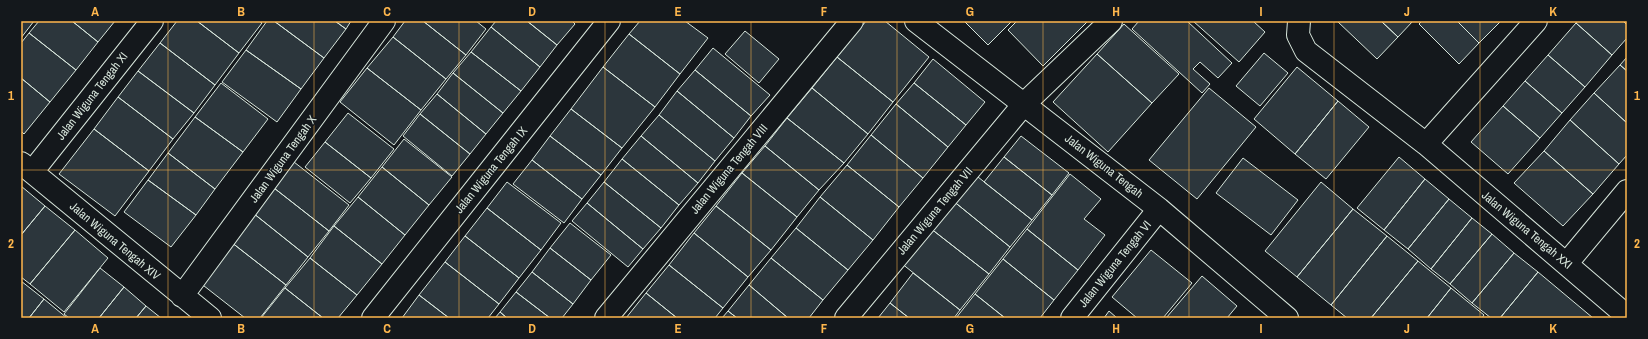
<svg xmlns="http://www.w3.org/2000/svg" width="1648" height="339" font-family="'Archivo Narrow',sans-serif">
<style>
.building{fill:#2c363c;stroke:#d8e6dc}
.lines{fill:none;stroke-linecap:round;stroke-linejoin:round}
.minor-casing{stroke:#d8e6dc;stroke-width:24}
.minor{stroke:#14181c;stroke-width:22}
.grid{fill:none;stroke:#ffb74d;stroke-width:1;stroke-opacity:0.55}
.labels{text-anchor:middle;stroke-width:3;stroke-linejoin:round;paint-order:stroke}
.street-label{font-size:12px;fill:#d8e6dc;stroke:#14181c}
.neatline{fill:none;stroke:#ffb74d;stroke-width:1.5}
.grid-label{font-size:13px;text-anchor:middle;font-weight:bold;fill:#ffb74d}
</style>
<rect width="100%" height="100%" fill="#14181c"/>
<path class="building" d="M21,21H34L21,38Z
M39,21H72L98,42L76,70L29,33Z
M72,21H115L98,42Z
M177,21H197L239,53L215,85L160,43Z
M197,21H259L262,23L239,53Z
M267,21H274L324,58L301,89L246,50Z
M274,21H335L346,29L324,58Z
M335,21H351L346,29Z
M405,21H423L466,55L446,79L393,37Z
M423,21H476L486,29L466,55Z
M496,21H527L557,45L540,67L491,27Z
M527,21H572L575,24L557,45Z
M640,21H685L708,38L680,74L629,34Z
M866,21H885L929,57L893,102L837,57Z
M964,21H1012L988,45Z
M1017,21H1088L1043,66L1008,30Z
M1139,21H1187L1232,63L1218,78L1200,62L1193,69L1210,84L1202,93L1132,29Z
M1193,21H1253L1265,32L1239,62Z
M1337,21H1381L1398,37L1377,59Z
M1381,21H1413L1398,37Z
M1422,21H1457L1479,43L1459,64L1419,24Z
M1457,21H1501L1479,43Z
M1577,21H1623L1627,25V38L1612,55L1576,23Z
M1576,23L1612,55L1585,87L1548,55Z
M1124,24L1179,74L1152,103L1097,54Z
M491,27L540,67L521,91L471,52Z
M745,31L779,59L759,83L725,54Z
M29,33L76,70L50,102L21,78V43Z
M629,34L680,74L655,107L603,67Z
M393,37L446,79L421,110L367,68Z
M160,43L215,85L194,113L138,71Z
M713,48L770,95L751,116L695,70Z
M246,50L301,89L277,122L222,82Z
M471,52L521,91L503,113L453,73Z
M1264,53L1288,73L1260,106L1236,86Z
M1097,54L1152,103L1108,152L1053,102Z
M1548,55L1585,87L1562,113L1525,81Z
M837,57L893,102L868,134L812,88Z
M1627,57V71L1620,65Z
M933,59L985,102L966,125L914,83Z
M1620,65L1627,71V123L1594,93Z
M603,67L655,107L622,148L571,109Z
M1297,67L1338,101L1295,154L1254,119Z
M367,68L421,110L394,145L340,102Z
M695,70L751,116L734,138L677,91Z
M138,71L194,113L173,139L118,97Z
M453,73L503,113L486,134L437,94Z
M21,78L50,102L24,134L21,131Z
M1525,81L1562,113L1540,138L1503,106Z
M221,83L268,119L243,152L195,117Z
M914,83L966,125L948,147L896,104Z
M812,88L868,134L844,163L787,118Z
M1209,88L1256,127L1197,199L1149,160Z
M677,91L734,138L715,161L659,115Z
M1594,93L1627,123V155L1619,164L1570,120Z
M437,94L486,134L470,154L420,114Z
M118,97L173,139L149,171L94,129Z
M1338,101L1369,127L1326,179L1295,154Z
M896,104L948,147L923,178L871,135Z
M1503,106L1540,138L1508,174L1471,142Z
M571,109L622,148L601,175L550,136Z
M348,113L394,149L371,178L325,142Z
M420,114L470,154L452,176L403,136Z
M659,115L715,161L698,183L641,136Z
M195,117L243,152L215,189L168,153Z
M787,118L844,163L819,190L765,146Z
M1570,120L1619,164L1593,194L1544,151Z
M94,129L149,171L115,216L59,174Z
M871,135L923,178L899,207L847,165Z
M550,136L601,175L582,199L532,160Z
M641,136L698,183L679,205L622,159Z
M1021,136L1069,173L1052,195L1004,157Z
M404,139L452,177L429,205L382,167Z
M325,142L371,178L350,203L305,167Z
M765,146L819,190L797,217L742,173Z
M1544,151L1593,194L1563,226L1514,183Z
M168,153L215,189L196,215L148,180Z
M1004,157L1052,195L1032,220L984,182Z
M1399,157L1425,179L1384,230L1357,208Z
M1243,158L1298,200L1271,235L1216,193Z
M622,159L679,205L661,228L604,182Z
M532,160L582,199L564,223L513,184Z
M294,162L349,205L329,231L274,188Z
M847,165L899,207L873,240L820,197Z
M382,167L429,205L405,235L358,197Z
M742,173L797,217L771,250L716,206Z
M973,173L1032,220L1010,247L952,200Z
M1070,174L1101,199L1084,219L1105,235L1078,270L1027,229Z
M1425,179L1449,199L1408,249L1384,230Z
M148,180L196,215L171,247L124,212Z
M507,182L561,223L541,250L487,208Z
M604,182L661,228L643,249L587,203Z
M1321,182L1353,209L1297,277L1265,251Z
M21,186L45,206L21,235Z
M274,188L329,231L308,257L253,213Z
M358,197L405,235L382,264L334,226Z
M820,197L873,240L848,270L796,228Z
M1449,199L1472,218L1431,269L1408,249Z
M952,200L1010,247L989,274L930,228Z
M587,203L643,249L628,267L572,221Z
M45,206L75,230L30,284L21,277V235Z
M716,206L771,250L748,277L694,233Z
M487,208L541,250L519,278L465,236Z
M1353,209L1387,236L1331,305L1297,277Z
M253,213L308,257L286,285L231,242Z
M1472,218L1492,234L1450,284L1431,269Z
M570,223L611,255L591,280L550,248Z
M334,226L382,264L357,295L310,258Z
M796,228L848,270L823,300L771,258Z
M930,228L989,274L960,310L901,263Z
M1027,229L1078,270L1054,300L1003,259Z
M75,230L108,258L64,312L30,284Z
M694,233L748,277L723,308L669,265Z
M1492,234L1514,253L1472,303L1450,284Z
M465,236L519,278L499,304L445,262Z
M1387,236L1418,261L1371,318H1347L1331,305Z
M231,242L286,285L260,318H245L199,282Z
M550,248L591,280L573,304L532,272Z
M1151,250L1192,283L1163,318H1137L1112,297Z
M1514,253L1538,272L1500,318H1491L1472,303Z
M310,258L357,295L338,318H323L285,288Z
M771,258L823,300L809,318H788L749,285Z
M1003,259L1054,300L1040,318H1005L975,294Z
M1418,261L1451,288L1427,318H1371Z
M445,262L499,304L488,318H449L419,295Z
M669,265L723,308L715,318H677L646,293Z
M100,268L124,287L99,318H69L64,314Z
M532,272L573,304L562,318H550L516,292Z
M1538,272L1593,318H1500Z
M913,273L960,310L954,318H909L890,303Z
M1202,276L1237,306L1227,318H1166Z
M21,281L44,299L29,318H21Z
M749,285L788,318H737L728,311Z
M124,287L146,306L136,318H99Z
M285,288L323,318H261Z
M1451,288L1484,315L1482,318H1427Z
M516,292L550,318H507L500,312Z
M646,293L677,318H626Z
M975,294L1005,318H956Z
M419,295L449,318H402Z
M44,299L67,318H29Z
M890,303L909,318H878Z
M146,306L161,318H136Z
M728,311L737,318H722Z
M1109,311L1117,318H1104Z
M500,312L507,318H495Z"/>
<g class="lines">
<g class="minor-casing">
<path id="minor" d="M916,21L1159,209L1287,318
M1299,21L1298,35L1306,51L1426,144L1627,316
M1426,144L1536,21
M21,163L210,318
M32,172L152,21
M1567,263L1627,191
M182,296L384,21
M373,318L609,21
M606,318L852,21
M846,318L1024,104L1111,21
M1072,318L1159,209"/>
</g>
<use href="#minor" class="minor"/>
</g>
<path class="grid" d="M168,21V318M314,21V318M459,21V318M605,21V318M751,21V318M897,21V318M1043,21V318M1189,21V318M1334,21V318M1480,21V318M21,170H1627"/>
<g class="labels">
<g class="street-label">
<text transform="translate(92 96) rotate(-52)" y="4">Jalan Wiguna Tengah XI</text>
<text transform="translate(283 159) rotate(-54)" y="4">Jalan Wiguna Tengah X</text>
<text transform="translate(1104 166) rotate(38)" y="4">Jalan Wiguna Tengah</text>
<text transform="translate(729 169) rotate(-50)" y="4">Jalan Wiguna Tengah VIII</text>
<text transform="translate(491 170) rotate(-51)" y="4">Jalan Wiguna Tengah IX</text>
<text transform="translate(935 211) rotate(-50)" y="4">Jalan Wiguna Tengah VII</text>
<text transform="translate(1527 230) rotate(40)" y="4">Jalan Wiguna Tengah XXI</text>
<text transform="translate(115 241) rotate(40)" y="4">Jalan Wiguna Tengah XIV</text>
<text transform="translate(1115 264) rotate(-51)" y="4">Jalan Wiguna Tengah VI</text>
</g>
</g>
<rect width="1648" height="339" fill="none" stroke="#14181c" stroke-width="44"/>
<rect x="22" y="22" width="1604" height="295" class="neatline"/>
<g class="grid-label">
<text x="95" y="16">A</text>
<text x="241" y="16">B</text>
<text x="387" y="16">C</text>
<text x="532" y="16">D</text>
<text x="678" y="16">E</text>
<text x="824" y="16">F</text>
<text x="970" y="16">G</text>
<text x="1116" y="16">H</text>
<text x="1261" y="16">I</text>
<text x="1407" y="16">J</text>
<text x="1553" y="16">K</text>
<text x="11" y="100">1</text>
<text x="1637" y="100">1</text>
<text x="11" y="248">2</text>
<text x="1637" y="248">2</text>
<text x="95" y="333">A</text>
<text x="241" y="333">B</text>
<text x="387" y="333">C</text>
<text x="532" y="333">D</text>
<text x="678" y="333">E</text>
<text x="824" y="333">F</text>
<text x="970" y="333">G</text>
<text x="1116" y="333">H</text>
<text x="1261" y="333">I</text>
<text x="1407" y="333">J</text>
<text x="1553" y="333">K</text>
</g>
</svg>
